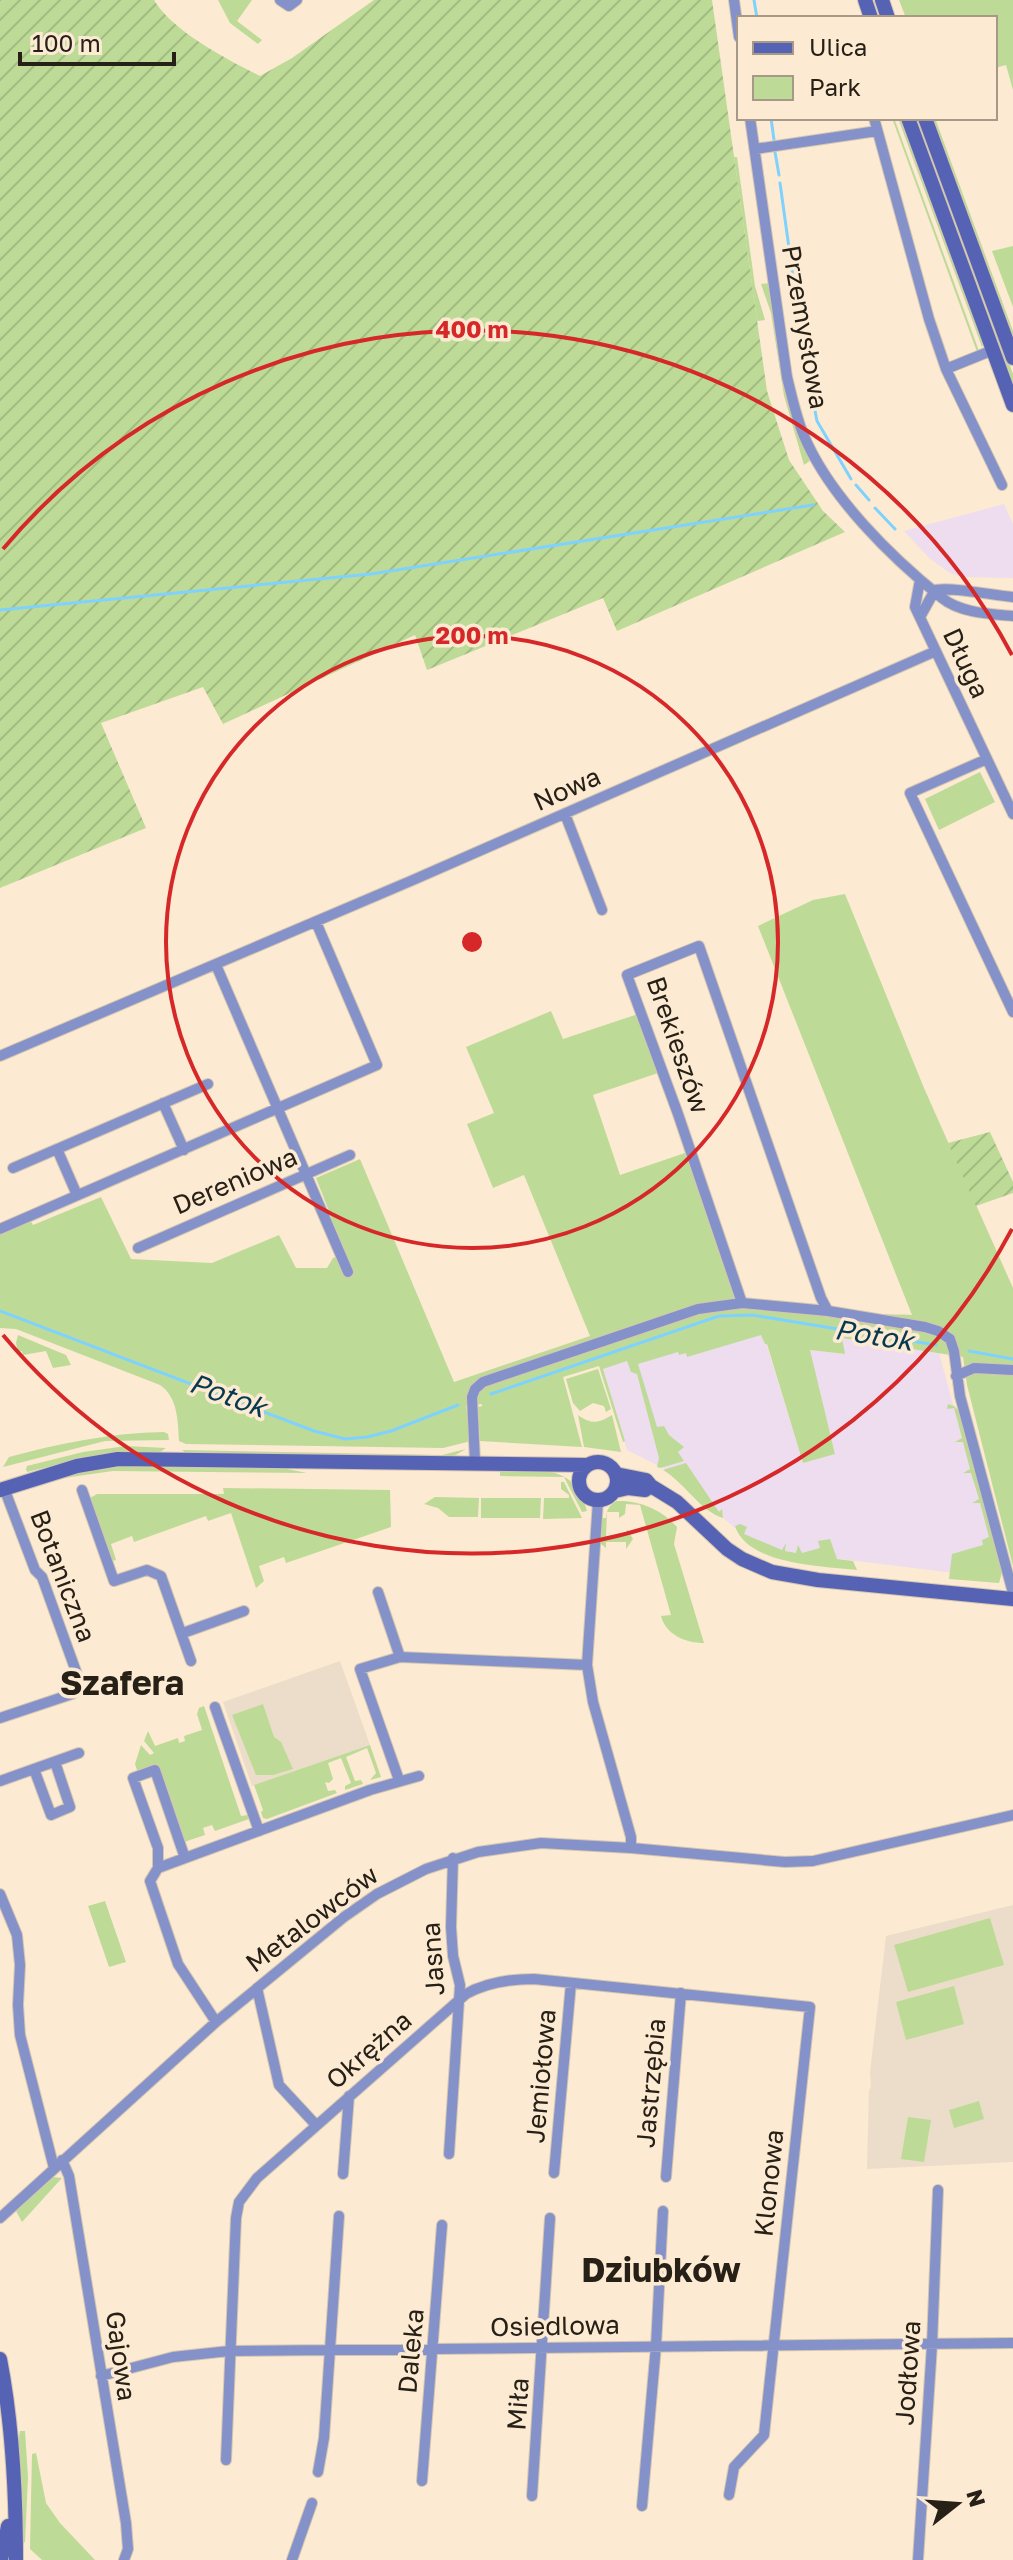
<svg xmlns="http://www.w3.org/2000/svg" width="1013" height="2560" font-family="'Golos Text',sans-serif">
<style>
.commercial{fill:#edddef}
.education{fill:#ebddc9}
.green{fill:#bddb97}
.garden{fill:url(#garden-furrows)}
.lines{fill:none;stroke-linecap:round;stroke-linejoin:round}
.stream{stroke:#7fd2fd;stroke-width:3}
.street-casing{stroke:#d5c6b1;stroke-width:12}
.secondary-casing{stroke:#d5c6b1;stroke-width:16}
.street{stroke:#8592c9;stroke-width:10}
.secondary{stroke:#5663b4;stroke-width:14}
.ring{fill:none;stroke:#d62828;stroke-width:4}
.labels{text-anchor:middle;stroke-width:7;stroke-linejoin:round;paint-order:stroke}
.street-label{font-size:26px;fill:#262017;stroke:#fcead3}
.water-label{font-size:28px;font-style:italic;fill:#06394f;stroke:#fcead3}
.district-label{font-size:34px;font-weight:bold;fill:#262017;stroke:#fcead3}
.centre{fill:#d62828;stroke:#fcead3;stroke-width:4}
.ring-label{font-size:24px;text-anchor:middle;font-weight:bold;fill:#d62828;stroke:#fcead3;stroke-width:7;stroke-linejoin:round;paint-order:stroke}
</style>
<defs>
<pattern id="garden-furrows" width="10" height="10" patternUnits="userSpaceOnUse" patternTransform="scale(2)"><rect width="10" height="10" fill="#bddb97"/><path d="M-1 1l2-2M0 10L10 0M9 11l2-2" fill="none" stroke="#a2bc81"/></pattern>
</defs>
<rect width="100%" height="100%" fill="#fcead3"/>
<path class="commercial" d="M1004,504L1013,524V578L963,577L950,573L929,558L904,531Z
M763,1333L803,1463L835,1453L809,1350L844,1354L841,1338L939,1353L990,1539L995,1578L783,1552L742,1534L669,1471L627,1450L603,1369L633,1359Z"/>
<path class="education" d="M340,1661L370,1745L252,1786L223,1702Z
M1013,1905V2162L867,2169L869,2090L871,2087L870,2072L886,1936Z"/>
<path class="green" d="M218,0H252L237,21L262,40L258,44L230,23Z
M899,0H1013V90L1006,65L995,68V18H906Z
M892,118H894L979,351L977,352Z
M898,118H902L984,342L982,347Z
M913,118H919L1013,374V391Z
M931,118H935L1013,331V342Z
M734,157H737L755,286L765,320L757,321Z
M1013,246V307L992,251Z
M769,283L789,408L811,460L804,465L784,396L771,313L761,284Z
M980,772L995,802L939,830L925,799Z
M845,894L924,1088L1013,1288V1566L967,1385L963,1357L842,1338L845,1354L810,1350L835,1454L803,1463L767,1344H765L761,1335L687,1357L686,1353L679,1355L678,1352L638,1364L657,1427L664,1426L669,1435L684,1447L678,1452L684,1461L660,1468L657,1467L659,1458L637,1374L631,1372L627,1361L603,1369L625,1441L623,1442L599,1366L563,1377L582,1447L480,1441L478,1407L482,1406V1404L466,1406L471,1441L443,1448L186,1444L179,1441C178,1422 178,1397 160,1385L16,1329L0,1328V1233L30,1220L33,1225L101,1197L131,1259L212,1263L279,1235L296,1268H327L333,1258L344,1255L328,1217L331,1216L316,1178L360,1159L454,1382L590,1336L524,1175L493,1188L467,1124L494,1113L466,1047L551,1011L563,1039L638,1014L658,1073L593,1095L620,1175L685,1153L736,1293C779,1316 863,1313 912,1315L758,926L813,900Z
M18,1335L66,1355L71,1365L53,1368L46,1351L23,1355L22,1351L18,1352L16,1343Z
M598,1369L611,1409L606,1412L604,1406L593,1403L580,1411L573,1403L566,1379Z
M948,1404L954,1406L961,1413L1003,1569L999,1583L949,1579L952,1554L983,1545L982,1540L989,1537L980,1503H972L979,1499L971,1473H963L970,1469L963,1442H955L962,1438L954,1408L947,1409Z
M578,1415C592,1425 599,1423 612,1415L621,1452L584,1447Z
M164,1432L168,1434L169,1440L105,1441L3,1467L9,1457C61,1443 110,1433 164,1432Z
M126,1446L166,1448L160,1452L100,1454L27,1472L26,1469L27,1466L83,1452Z
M466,1449L452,1457L186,1453L182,1450L442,1455Z
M686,1463L719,1512L722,1509L723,1518C700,1511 685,1483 663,1470Z
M110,1465L272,1466L307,1473L113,1471L50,1480Z
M500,1470C540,1471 575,1463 587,1511L582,1512L564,1477L500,1476Z
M561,1482H564L582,1518L543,1519L544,1498H569V1495L561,1489Z
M223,1488L390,1490L391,1527L286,1563L284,1557L259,1566L264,1581L256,1588L231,1513L208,1521L206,1516L134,1542L132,1536L111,1544L116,1560L112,1561L90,1498L97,1494H224Z
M435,1497L479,1498L478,1517H449L438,1508L424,1504Z
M481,1498H541L540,1518H481Z
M617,1501C640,1500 662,1510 677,1527L674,1544L704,1643C686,1643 666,1635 661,1616L671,1615L640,1505L626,1504L625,1514L619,1518V1512H607L606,1536H626L627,1529L633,1539L626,1549V1542H606V1548L600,1543L602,1518H606C607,1509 609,1505 617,1501Z
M740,1524L747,1527L744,1534L782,1550L786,1543L785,1551L796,1553L798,1545L802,1553L820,1548L818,1541L830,1539L837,1559L853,1561L857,1570C821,1566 748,1565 735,1526Z
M263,1704L274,1737L281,1742L293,1769L273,1775H256L232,1715Z
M204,1706L241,1816L248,1815L249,1819L215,1831L212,1825L203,1828L205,1835L184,1842L158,1766L138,1773L135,1764L141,1745L150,1755L154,1753L144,1741L148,1731L155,1746L178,1738L179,1743L185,1741L184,1736L202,1730L197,1714L199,1708Z
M370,1745L381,1777L370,1780L376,1773L367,1748L346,1757L355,1781L361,1780L363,1784L345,1790V1786L351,1783L341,1758L328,1763L333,1779L329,1783L325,1782L328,1791L335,1790L337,1793L267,1819L263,1818L261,1812L263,1810L254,1785Z
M105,1901L126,1962L109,1967L88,1906Z
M990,1918L1004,1965L908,1992L894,1945Z
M954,1986L964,2024L906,2040L896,2002Z
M979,2101L984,2119L954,2128L949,2110Z
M908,2117L931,2120L924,2162L901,2159Z
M53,2177L62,2178L22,2222L16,2211Z
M20,2431H25L28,2477L25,2542L20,2546L18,2443Z
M36,2453L46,2503L60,2523L95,2560H42L30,2549L32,2454Z"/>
<path class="garden" d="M0,0H154C172,31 228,60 260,76L292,58L374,0H712L767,391L789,460L823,511L845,532L617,631L603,598L427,670L415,635L223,724L203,687L101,723L146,828L0,888Z
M990,1132L1013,1182V1193L976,1206L948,1143Z"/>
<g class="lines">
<path class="stream" d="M754,0L757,18
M771,118L774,140
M775,152L779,175
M780,183L804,356
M806,365L817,421L851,479
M856,485L869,500
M875,508L895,529
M0,610L371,574L813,505
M0,1311L314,1431L345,1439L367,1437L391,1431L458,1405
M969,1351L1013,1359
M491,1394L719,1316L752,1315L936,1345"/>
<g class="street-casing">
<path id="street" d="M280,0L289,6L297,0
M734,0L739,37
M750,118L787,377C792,397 796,417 804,436C830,497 891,557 942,598C960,613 991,614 1013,616
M874,118L929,319L946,369L993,350
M755,149L877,131
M946,369L1002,485
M920,580L915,607L1013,814
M935,590C955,587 991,595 1013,597
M920,617L935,590
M987,759L910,793L1013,1012
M565,814L602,910
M216,965L348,1272
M0,1056L413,880L936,651
M163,1103L184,1150
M57,1149L77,1195
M13,1168L208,1084
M0,1229L377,1065L316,922
M138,1248L350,1155
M828,1311L742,1303L678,1114L627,975L699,946L821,1298L828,1311L925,1327L938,1331L950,1339L954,1351L960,1396L1013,1593
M956,1376L974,1368L1013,1370
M475,1462L472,1397L475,1389L483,1382L698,1309L742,1303
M82,1490L114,1581L147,1570L161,1576L191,1661
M598,1501L587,1665L593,1702L631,1837V1848
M378,1592L400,1657L587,1665
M183,1633L244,1611
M215,1707L259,1831
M0,1718L72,1694L82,1688L42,1577L35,1570L4,1488
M34,1769L51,1815L70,1807L55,1762
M399,1780L360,1669L400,1657
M0,1781L79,1753
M158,1868V1848L133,1778L155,1770L185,1858
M0,1894L17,1935L20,1965L18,2005L20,2035L54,2168
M257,1988L279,2085L316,2125
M216,2022L178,1964L150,1881L158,1868L370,1790L419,1776
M449,2154L460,1985L453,1956L451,1927L453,1858
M62,2160L69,2176L126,2523L128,2549L124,2560
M554,2173L571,1983
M343,2174L349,2096
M666,2177L681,1993
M0,2218L216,2022L344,1917L377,1894L426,1869L478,1852L541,1843L631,1848L785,1862L813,1861L1013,1815
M101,2376L173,2357L229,2351L1013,2343
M226,2460L236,2218L239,2202L257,2178L466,1994C487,1982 511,1979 534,1979L810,2007L764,2435L734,2467L729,2495
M318,2472L324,2438L339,2216
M422,2481L442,2225
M532,2496L550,2218
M642,2506L656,2346L663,2211
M292,2560L312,2503
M918,2560L932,2345L938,2190"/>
</g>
<g class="secondary-casing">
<path id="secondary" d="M865,0L871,18
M882,0L888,18
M908,118L1013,405
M925,118L1013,358
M579 1481a19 19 0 1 1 38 0a19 19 0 1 1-38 0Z
M616,1474L646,1480L651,1486L677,1502L727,1549L742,1559L772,1572L818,1580L1013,1599
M0,1490L77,1466L118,1459L587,1465
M615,1491L628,1488L645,1490L651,1486
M0,2359C13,2426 16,2492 16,2560
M1,2560L8,2526"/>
</g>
<use href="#street" class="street"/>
<use href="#secondary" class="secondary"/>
</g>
<g class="ring">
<circle cx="472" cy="942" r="306"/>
<path d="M1012 1229A612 612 0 0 1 3 1335M3 549A612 612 0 0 1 1012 655"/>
</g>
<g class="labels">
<g class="street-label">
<text transform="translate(805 327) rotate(80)" y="9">Przemysłowa</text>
<text transform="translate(966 663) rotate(65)" y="9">Długa</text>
<text transform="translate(567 789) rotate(-24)" y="9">Nowa</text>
<text transform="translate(678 1045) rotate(71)" y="9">Brekieszów</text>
<text transform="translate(235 1181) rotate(-23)" y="9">Dereniowa</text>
<text transform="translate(63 1576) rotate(69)" y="9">Botaniczna</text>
<text transform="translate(312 1919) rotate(-37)" y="9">Metalowców</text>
<text transform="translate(433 1959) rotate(-94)" y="9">Jasna</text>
<text transform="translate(369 2050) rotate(-41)" y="9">Okrężna</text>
<text transform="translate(541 2076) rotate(-85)" y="9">Jemiołowa</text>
<text transform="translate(651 2083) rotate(-85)" y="9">Jastrzębia</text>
<text transform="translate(769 2183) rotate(-84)" y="9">Klonowa</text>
<text transform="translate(555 2326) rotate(-1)" y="9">Osiedlowa</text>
<text transform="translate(411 2351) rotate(-85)" y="9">Daleka</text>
<text transform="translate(121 2356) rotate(82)" y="9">Gajowa</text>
<text transform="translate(908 2373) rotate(-86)" y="9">Jodłowa</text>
<text transform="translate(518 2404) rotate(-86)" y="9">Miła</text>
</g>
<g class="water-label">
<text transform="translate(874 1335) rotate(9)" y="10">Potok</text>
<text transform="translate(228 1395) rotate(20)" y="10">Potok</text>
</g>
<g class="district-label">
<text x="122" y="1695">Szafera</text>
<text x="661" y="2282">Dziubków</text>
</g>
</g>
<circle cx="472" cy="942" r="12" class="centre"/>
<g class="ring-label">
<text x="472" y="338">400 m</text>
<text x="472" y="644">200 m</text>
</g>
<rect x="737" y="16" width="260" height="104" fill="#fcead3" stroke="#a69988" stroke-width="2"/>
<rect x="753" y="42" width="40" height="12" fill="#5663b4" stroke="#a69988" stroke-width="2"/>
<text x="809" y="56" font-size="24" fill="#262017">Ulica</text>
<rect x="753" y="76" width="40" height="24" fill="#bddb97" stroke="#a69988" stroke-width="2"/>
<text x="809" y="96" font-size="24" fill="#262017">Park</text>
<g transform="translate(957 2504) rotate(73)" stroke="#fcead3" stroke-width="6" paint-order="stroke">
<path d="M0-6L14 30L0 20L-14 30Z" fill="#262017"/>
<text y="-12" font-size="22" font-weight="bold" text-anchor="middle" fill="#262017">N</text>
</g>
<path d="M20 52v12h154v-12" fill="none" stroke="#262017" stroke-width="4"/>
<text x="32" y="52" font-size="24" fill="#262017" stroke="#fcead3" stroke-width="6" paint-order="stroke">100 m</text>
</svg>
